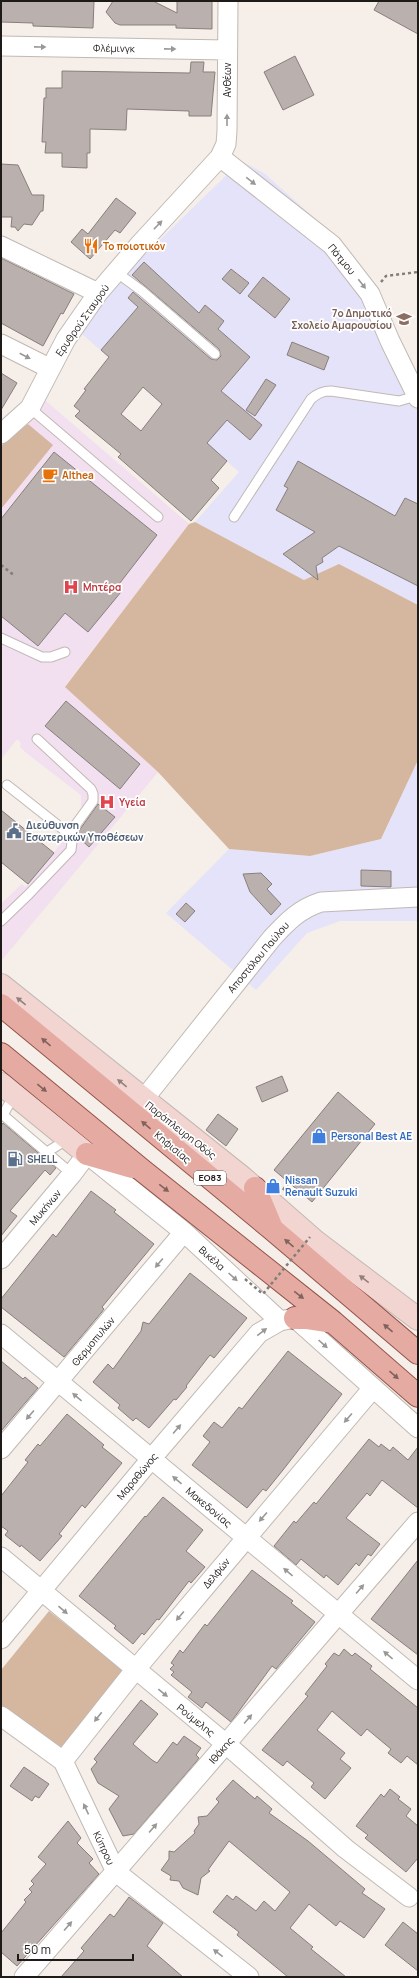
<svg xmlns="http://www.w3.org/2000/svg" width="419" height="1978" font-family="Manrope,sans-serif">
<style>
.industrial{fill:#e5e3f9}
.medical{fill:#f2dfef}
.green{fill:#d5b69f}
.building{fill:#bab0ae;stroke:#887f7d;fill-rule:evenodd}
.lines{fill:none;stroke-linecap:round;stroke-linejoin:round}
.lane-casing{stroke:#c1b9b4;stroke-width:11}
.street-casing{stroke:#c1b9b4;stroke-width:21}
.secondary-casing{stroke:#c1b9b4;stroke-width:24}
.primary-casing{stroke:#945348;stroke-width:24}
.path{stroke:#827d79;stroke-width:2.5;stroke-dasharray:3 3;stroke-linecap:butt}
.lane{stroke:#fff;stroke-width:9}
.street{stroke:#fff;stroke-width:19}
.secondary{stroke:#f2d4d0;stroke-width:22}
.primary{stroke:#e5aaa1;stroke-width:22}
.path-bridge{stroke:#827d79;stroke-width:2.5;stroke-dasharray:3 3;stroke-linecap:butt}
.oneway{fill:#999897}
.oneway2{fill:#92807d}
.oneway3{fill:#81625c}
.labels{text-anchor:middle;stroke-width:3.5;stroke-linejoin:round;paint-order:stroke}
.shield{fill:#fff;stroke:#615f5d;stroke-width:1}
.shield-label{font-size:9px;font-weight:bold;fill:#1d1a18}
.street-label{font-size:10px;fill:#1d1a18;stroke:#fff}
.food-label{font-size:10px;font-weight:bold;fill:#c56008;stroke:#fff;text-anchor:start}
.education-label{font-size:10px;font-weight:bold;fill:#785e54;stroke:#fff;text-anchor:end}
.health-label{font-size:10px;font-weight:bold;fill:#be3a42;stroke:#fff;text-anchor:start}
.service-label{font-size:10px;font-weight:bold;fill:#4e5e75;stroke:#fff;text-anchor:start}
.shop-label{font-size:10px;font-weight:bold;fill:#366cbe;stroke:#fff;text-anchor:start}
</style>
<rect width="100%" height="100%" fill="#f6eee8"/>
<path class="industrial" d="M241,161L264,173L312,216L348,254L418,393V605L339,564L304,580L195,522L239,472L82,334L101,297Z
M418,760V921H340L307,933L256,990L166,913L229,849L310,856L381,839Z"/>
<path class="medical" d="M40,396L189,524L65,686L158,772L1,961V904L22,884L25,887L28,884L65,839L61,836L81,808V795L24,751L20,747L21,743L17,739L1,759V439Z"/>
<path class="green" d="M28,424L53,445L1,509V446Z
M195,522L304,580L339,564L418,605V760L381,839L310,856L229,849L158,772L65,687L189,524Z
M49,1611L124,1671L60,1753L1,1708V1670Z"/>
<path class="building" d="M1,1H94L93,28L33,26V23L1,22Z
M113,1H153L177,13V1H212V29L176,28V25H120L115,23L106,12Z
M379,1H418V34L374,10Z
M295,56L314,95L283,110L264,72Z
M191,62H204L203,72H215L211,116H189V111L127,109L126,130L90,129V153H87V168L62,167V153H45L46,142H42L44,98H46V88H62V71L190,73Z
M1,164L18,165L32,195H44L43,211H41L32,225L24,224L18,231L15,227H11L12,217H1Z
M116,198L136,213L120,233L115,230L90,259L71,242L82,229L88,234Z
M1,258L74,294L63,314L61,313L43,346L1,323Z
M144,262L199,313L205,305L224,321L218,329L250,357L221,391L262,425L250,440L227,420L207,443L227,461L211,480L219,488L191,521L118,457L121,454L75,416L80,411L74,406L86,390L84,389L109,357L101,350L138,307L128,298L133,292L211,359L217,360L221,356L219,349L132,275ZM143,387L162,404L141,431L121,414Z
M231,269L249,283L240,294L222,279Z
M263,277L290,299L275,318L248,296Z
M292,342L329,357L324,370L287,355Z
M1,373L17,383L1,410Z
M266,379L276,385L255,416L246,410Z
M54,452L157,535L116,588L121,592L88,632L65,613L38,646L1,616V519Z
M298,461L395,516L405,498L418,504V586L339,546L322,558L323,562L316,566L318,580L283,554L315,532L276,510L288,488L284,486Z
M66,701L140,764L120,789L45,726Z
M98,804L115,817L89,847L76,835Z
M1,810L54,853L28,884L1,862Z
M361,870L391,871V887L361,886Z
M261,873L272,884L267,889L281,904L271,915L250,892L243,874Z
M186,903L195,911L185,922L176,914Z
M282,1076L288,1091L262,1102L256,1087Z
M338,1092L375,1124L312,1202L274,1170Z
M218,1114L238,1129L226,1146L206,1130Z
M3,1123L56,1168L50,1175L45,1170L10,1211L17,1216L1,1236V1126Z
M91,1191L116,1210L114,1212L154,1244L102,1307L104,1309L101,1313L64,1357L1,1307V1299L53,1234L56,1237Z
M190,1273L247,1318L214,1358L210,1355L186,1386L187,1387L176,1400L174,1399L149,1428L136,1418L133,1421L118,1408L120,1405L93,1382L108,1364L113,1369L141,1331L143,1322L149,1324Z
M288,1351L342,1394L283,1470L266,1491L263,1489L247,1508L192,1465L210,1442L203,1436L214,1422L222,1428L239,1407L242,1409Z
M1,1361L23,1379L25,1377L38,1388L1,1431Z
M67,1414L104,1445L102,1447L122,1463L85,1508L82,1505L59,1534L62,1536L40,1561L21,1545L20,1547L5,1535L8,1531L1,1526V1496L28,1462L25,1460L38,1444L40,1446Z
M369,1439L379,1447L381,1444L390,1451L393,1447L408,1460L418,1447V1508L382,1480L370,1496L367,1493L346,1518L380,1544L371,1556L368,1554L359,1566L356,1563L338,1585L326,1575L324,1578L301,1559L296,1565L274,1546L294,1521L296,1523L314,1502L316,1504Z
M163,1497L203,1530L186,1551L205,1567L191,1583L189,1581L159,1620L157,1619L144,1635L142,1633L133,1644L114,1628L116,1626L79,1596L145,1516L146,1517Z
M418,1560V1655L371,1619Z
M252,1570L293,1601L291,1603L315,1622L276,1669L272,1666L231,1722L206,1702L202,1708L188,1697L192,1692L171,1675L174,1672L170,1669L174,1665L171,1663L180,1650L183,1653L205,1624L207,1626Z
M344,1649L352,1656L355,1653L372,1666L370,1669L418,1708V1765L407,1756L401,1763L388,1753L391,1749L367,1729L361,1736L332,1711L317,1730L345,1753L340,1759L351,1768L325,1799L311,1787L314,1783L287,1761L283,1766L262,1750L308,1696L305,1694L327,1666L325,1664L334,1653L339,1656Z
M141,1700L158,1714L133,1744L152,1760L157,1763L173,1742L177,1745L184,1736L201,1748L196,1755L199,1758L196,1762L134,1834L123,1836L109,1809L119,1796L98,1783L91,1769L97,1762L94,1759Z
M24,1767L49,1784L39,1798L35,1796L32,1801L10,1786Z
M233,1780L255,1799L257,1796L272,1809L269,1813L308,1841L365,1889L362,1893L385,1909L364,1938L340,1921L336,1926L309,1904L290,1928L313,1947L311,1949L346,1977H288L237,1935L239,1932L213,1912L227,1895L233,1900L236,1896L256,1911L264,1901L275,1911L290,1892L229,1841L208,1870L210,1871L201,1878L198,1895L183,1888L179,1881L170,1880L171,1876L161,1870L169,1859V1851L174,1852L195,1833L194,1831L199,1824L198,1817L207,1816L219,1802L216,1799Z
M390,1789L400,1797L398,1799L411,1809L406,1816L418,1826V1858L406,1872L365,1838L368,1835L356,1826L381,1794L384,1797Z
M68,1821L81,1838L77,1843L93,1859L89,1863L99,1874L17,1966L1,1952V1933L26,1902L24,1900L32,1892L29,1889L34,1884L31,1881L46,1864L38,1857Z
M129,1897L163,1923L147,1946L183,1977H61L84,1951L81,1948L110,1914L114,1917Z
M403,1922L418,1934V1971L385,1945Z"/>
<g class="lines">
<g class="lane-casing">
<path id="lane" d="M116,272L142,291L215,354
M30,408L158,517
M234,517L311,399C318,393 323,391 331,391L399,401L416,396
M1,638L42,657H51L65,652
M37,739L91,789L93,794V801L69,834
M1,921L29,894L71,850L72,842L69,834L7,785
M14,1095L3,1115L72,1174
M47,1152L68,1139"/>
</g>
<g class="street-casing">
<path id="street" d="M1,46L227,50
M220,157L332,245L370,294L390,341L418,398
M1,246L98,293
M1,344L49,368
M1,434L30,408L66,339L98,293L140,244L220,157L226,144L227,131L228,1
M143,1100L272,938C287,922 299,909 321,902L418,897
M1,1259L72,1174L87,1154L184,1232L280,1321
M1,1334L418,1680
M1,1449L184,1232
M1,1557L226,1744L346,1849L409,1897
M1,1639L151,1459L259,1333L280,1321L295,1318L418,1428
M1,1716L63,1761L116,1872L249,1977
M63,1761L135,1670L373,1388
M24,1977L418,1522"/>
</g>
<g class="secondary-casing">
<path id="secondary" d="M1,985L243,1178L315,1241L418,1319
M1,1084L87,1154"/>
</g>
<g class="primary-casing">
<path id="primary" d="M1,1005L272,1229L418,1353
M1,1054L143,1171L333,1322L418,1396
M87,1154L132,1167
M255,1188L271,1226
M295,1318H306L332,1322"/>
</g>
<path class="path" d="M381,282L386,276L418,272
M1,565L15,576
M283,1190L289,1182"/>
<use href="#lane" class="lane"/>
<use href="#street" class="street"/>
<use href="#secondary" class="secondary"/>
<use href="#primary" class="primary"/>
<path class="path-bridge" d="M245,1279L263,1294L310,1237"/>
</g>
<defs><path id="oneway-solid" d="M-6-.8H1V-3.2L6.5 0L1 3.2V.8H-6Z"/></defs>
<g class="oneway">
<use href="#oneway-solid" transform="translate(40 47) rotate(1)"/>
<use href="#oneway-solid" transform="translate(170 49) rotate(1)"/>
<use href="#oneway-solid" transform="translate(227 120) rotate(-90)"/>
<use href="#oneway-solid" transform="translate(251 181) rotate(38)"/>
<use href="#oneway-solid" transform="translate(158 225) rotate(-46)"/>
<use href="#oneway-solid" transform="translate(362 284) rotate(52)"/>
<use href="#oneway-solid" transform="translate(25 356) rotate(27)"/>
<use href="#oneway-solid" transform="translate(159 1263) rotate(130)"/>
<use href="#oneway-solid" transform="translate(233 1277) rotate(42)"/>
<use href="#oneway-solid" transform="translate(262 1332) rotate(-37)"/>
<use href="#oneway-solid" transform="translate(323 1344) rotate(42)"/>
<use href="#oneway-solid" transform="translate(77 1397) rotate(-140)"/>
<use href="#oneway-solid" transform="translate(30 1415) rotate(131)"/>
<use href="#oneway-solid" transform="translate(348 1418) rotate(131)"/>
<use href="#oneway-solid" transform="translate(177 1429) rotate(-49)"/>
<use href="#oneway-solid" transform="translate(177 1480) rotate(-140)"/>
<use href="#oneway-solid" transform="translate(263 1517) rotate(131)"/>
<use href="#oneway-solid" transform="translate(288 1572) rotate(-140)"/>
<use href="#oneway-solid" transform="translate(360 1589) rotate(-49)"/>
<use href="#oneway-solid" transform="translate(63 1610) rotate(40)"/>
<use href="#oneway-solid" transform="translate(180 1616) rotate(130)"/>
<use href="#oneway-solid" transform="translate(388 1655) rotate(-140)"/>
<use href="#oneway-solid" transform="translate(163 1693) rotate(39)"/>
<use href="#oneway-solid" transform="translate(98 1717) rotate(128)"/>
<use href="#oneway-solid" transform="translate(248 1719) rotate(-49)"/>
<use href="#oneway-solid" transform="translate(86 1809) rotate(-115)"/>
<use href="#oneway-solid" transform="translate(153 1828) rotate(-49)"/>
<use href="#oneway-solid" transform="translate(68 1926) rotate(-49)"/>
<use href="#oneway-solid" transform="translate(218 1953) rotate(-142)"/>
</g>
<g class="oneway2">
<use href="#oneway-solid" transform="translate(21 1001) rotate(-141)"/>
<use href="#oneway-solid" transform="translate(122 1083) rotate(-141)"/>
<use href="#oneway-solid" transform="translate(364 1279) rotate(-142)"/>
</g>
<g class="oneway3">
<use href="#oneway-solid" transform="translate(46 1042) rotate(-140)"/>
<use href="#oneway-solid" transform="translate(42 1088) rotate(39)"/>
<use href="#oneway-solid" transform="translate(146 1125) rotate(-140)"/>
<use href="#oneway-solid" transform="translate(164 1188) rotate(38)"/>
<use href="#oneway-solid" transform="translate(289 1243) rotate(-140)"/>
<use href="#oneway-solid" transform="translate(299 1295) rotate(38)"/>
<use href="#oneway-solid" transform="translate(388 1328) rotate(-140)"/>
<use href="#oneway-solid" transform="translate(394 1375) rotate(41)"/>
</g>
<defs>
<g id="restaurant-bare" transform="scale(1.2)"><path d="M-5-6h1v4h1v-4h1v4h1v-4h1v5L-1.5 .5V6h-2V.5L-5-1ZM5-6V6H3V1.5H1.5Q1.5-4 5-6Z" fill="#e8710a" stroke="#fff" stroke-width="2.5" paint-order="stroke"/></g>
<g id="school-bare" transform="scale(1.2)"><path d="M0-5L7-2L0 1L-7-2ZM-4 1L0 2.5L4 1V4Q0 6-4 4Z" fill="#8d6e63" stroke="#fff" stroke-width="2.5" paint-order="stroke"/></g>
<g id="cafe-bare" transform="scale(1.2)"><path d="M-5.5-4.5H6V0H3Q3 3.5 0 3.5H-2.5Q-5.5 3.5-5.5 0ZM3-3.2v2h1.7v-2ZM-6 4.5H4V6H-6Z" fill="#e8710a" stroke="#fff" stroke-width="2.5" paint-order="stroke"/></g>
<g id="hospital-bare" transform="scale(1.2)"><path d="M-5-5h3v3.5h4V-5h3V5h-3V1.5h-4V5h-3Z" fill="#e0444e" stroke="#fff" stroke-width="2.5" paint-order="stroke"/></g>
<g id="civic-bare" transform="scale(1.2)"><path d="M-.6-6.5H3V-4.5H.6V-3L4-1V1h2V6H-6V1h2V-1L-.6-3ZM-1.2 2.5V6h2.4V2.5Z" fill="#5c6f8a" stroke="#fff" stroke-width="2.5" paint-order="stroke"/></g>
<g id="shop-bare" transform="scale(1.2)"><path d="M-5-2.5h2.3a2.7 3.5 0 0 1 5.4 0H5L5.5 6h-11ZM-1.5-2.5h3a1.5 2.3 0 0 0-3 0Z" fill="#3f7fe0" stroke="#fff" stroke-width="2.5" paint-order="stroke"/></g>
<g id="fuel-bare" transform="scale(1.2)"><path d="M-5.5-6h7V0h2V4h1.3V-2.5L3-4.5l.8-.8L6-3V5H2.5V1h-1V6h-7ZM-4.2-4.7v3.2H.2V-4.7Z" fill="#5c6f8a" stroke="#fff" stroke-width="2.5" paint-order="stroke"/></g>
</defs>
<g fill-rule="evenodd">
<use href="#restaurant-bare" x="91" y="246"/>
<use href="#school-bare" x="404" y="319"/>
<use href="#cafe-bare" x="50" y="475"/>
<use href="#hospital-bare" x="71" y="587"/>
<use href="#hospital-bare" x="107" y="802"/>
<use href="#civic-bare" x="14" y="831"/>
<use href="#shop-bare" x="319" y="1136"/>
<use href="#fuel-bare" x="15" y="1159"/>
<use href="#shop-bare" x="273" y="1186"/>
</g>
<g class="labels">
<rect class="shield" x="194" y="1171" width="32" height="14" rx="3"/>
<g class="shield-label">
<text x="210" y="1181">ΕΟ83</text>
</g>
<g class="street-label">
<text transform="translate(114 48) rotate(1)" y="4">Φλέμινγκ</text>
<text transform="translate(227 80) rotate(-90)" y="4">Ανθέων</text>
<text transform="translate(342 259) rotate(50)" y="4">Πάτμου</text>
<text transform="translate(82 320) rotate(-55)" y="4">Ερυθρού Σταυρού</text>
<text transform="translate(258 957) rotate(-50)" y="4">Αποστόλου Παύλου</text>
<text transform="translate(181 1130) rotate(38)" y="4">Παράπλευρη Οδός</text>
<text transform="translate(173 1147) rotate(40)" y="4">Κηφισίας</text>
<text transform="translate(45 1207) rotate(-50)" y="4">Μυκήνων</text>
<text transform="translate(212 1258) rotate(42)" y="4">Βικέλα</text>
<text transform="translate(93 1341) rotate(-50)" y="4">Θερμοπυλών</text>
<text transform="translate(137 1476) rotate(-50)" y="4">Μαραθώνος</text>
<text transform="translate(209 1507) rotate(40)" y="4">Μακεδονίας</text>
<text transform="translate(216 1573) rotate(-50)" y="4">Δελφών</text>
<text transform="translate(196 1720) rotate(39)" y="4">Ρούμελης</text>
<text transform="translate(221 1750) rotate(-49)" y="4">Ιθάκης</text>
<text transform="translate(104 1848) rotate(65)" y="4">Κύπρου</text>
</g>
<g class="food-label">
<text x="103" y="250">Το ποιοτικόν</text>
<text x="62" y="479">Althea</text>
</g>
<g class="education-label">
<text x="392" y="317">7ο Δημοτικό<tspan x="392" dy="12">Σχολείο Αμαρουσίου</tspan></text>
</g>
<g class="health-label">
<text x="83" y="591">Μητέρα</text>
<text x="119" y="806">Υγεία</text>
</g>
<g class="service-label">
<text x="26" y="829">Διεύθυνση<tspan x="26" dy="12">Εσωτερικών Υποθέσεων</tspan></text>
<text x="27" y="1163">SHELL</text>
</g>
<g class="shop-label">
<text x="331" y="1140">Personal Best AE</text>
<text x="285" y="1184">Nissan<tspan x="285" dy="12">Renault Suzuki</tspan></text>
</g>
</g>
<rect width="419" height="1978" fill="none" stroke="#1d1a18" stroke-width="4"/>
<path d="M18 1954v6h115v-6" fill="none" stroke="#1d1a18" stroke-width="2"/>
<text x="24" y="1954" font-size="12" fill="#1d1a18" stroke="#ffffff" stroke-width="3" paint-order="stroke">50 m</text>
</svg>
